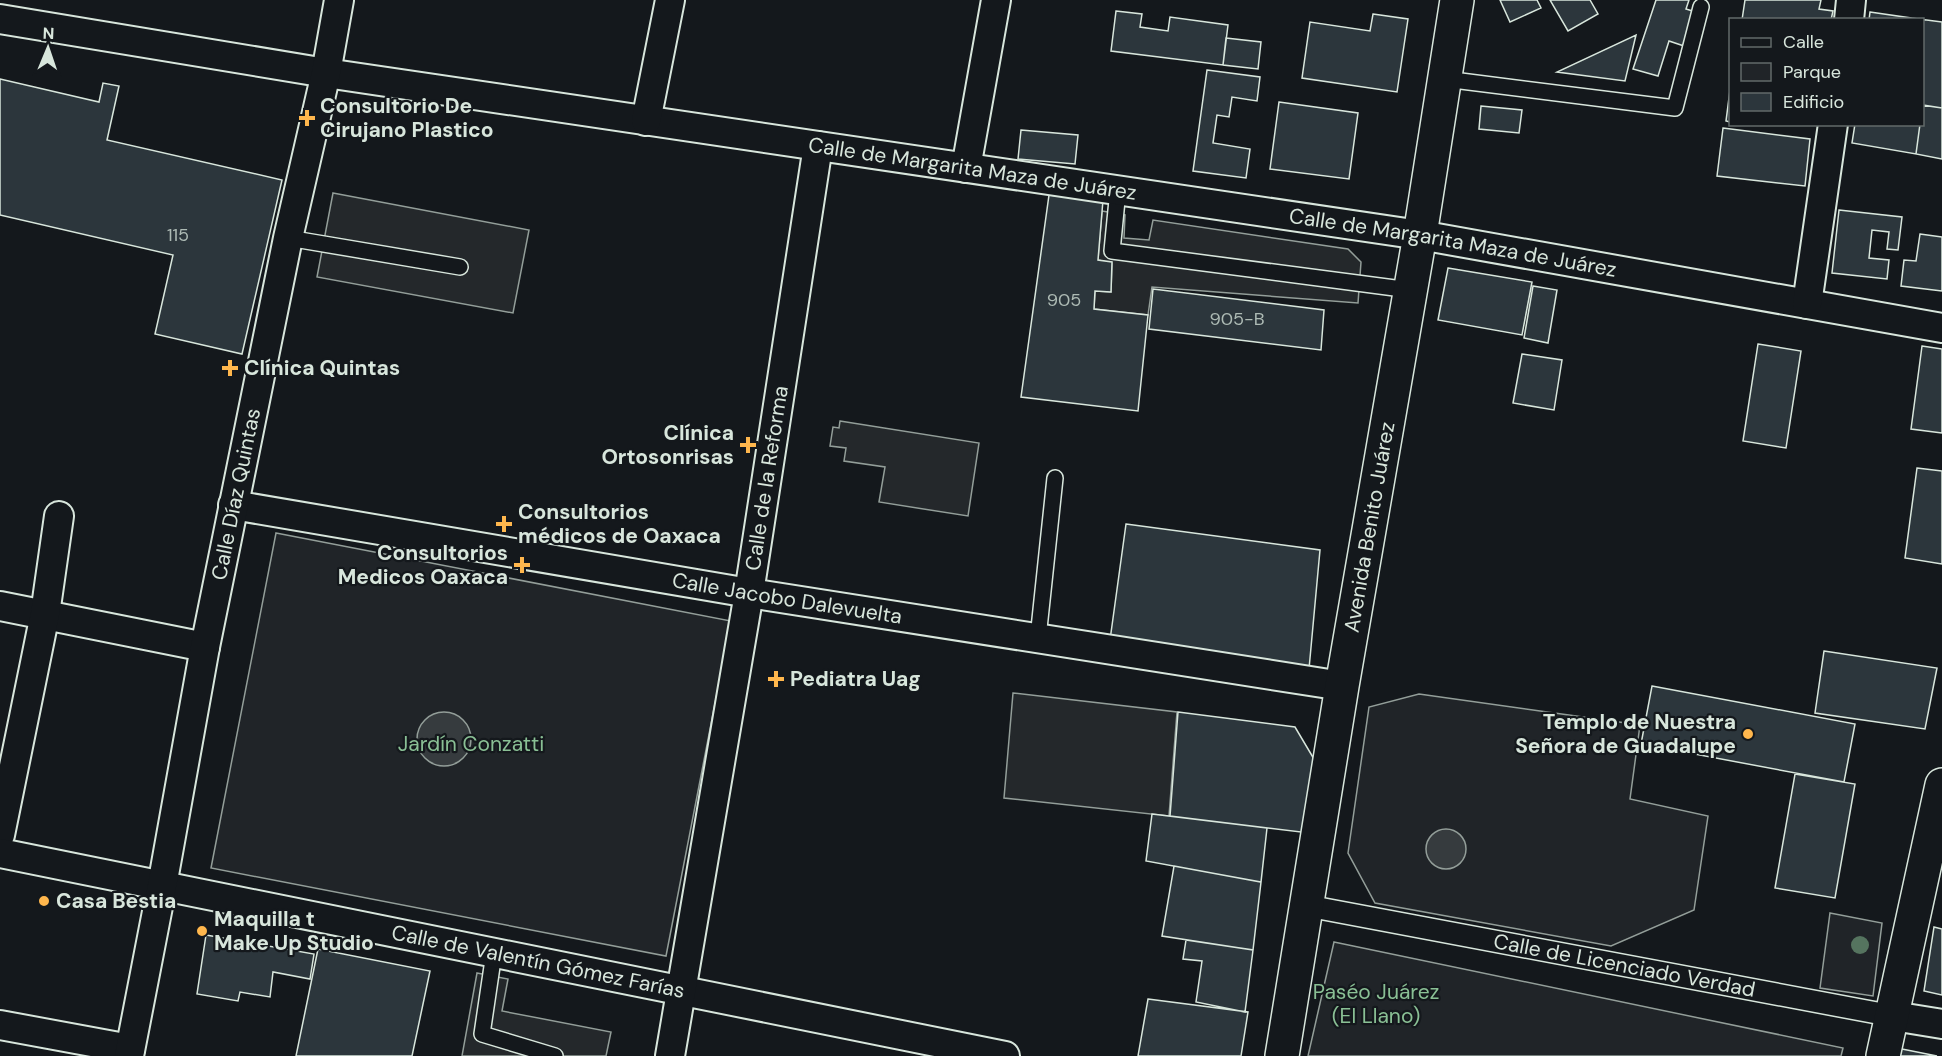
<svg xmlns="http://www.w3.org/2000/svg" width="1942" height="1056" font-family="'DM Sans',sans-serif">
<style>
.green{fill:#202428;stroke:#939e99;stroke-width:1.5}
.parking{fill:#24282b;stroke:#939e99;stroke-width:1.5}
.water{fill:#363b3e;stroke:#939e99;stroke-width:1.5}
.building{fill:#2c363c;stroke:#d8e6dc;stroke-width:1.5}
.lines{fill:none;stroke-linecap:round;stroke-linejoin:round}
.service-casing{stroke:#d8e6dc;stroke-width:18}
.pedestrian-casing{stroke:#d8e6dc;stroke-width:24}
.minor-casing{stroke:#d8e6dc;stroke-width:32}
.secondary-casing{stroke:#d8e6dc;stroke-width:36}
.service{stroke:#14181c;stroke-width:15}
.pedestrian{stroke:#14181c;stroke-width:21}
.minor{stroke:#14181c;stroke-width:28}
.secondary{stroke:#14181c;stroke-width:33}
.tree{fill:#55745f}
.poi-dot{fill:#ffb74d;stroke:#14181c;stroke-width:2}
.labels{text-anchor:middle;stroke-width:4.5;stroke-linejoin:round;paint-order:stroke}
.number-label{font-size:18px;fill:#adbab4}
.poi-label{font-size:21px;font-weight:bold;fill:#d8e6dc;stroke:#14181c;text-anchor:start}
.street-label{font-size:21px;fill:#d8e6dc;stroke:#14181c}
.park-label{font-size:21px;fill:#8ac095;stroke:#14181c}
</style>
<rect width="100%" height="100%" fill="#14181c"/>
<path class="green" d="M276,533L731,621L666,956L211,868Z
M1419,694L1640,725L1630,799L1708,816L1694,910L1611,946L1375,903L1348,853L1369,707Z
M1830,913L1882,923L1873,996L1820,988Z
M1334,942L1843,1048L1841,1056H1308Z"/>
<path class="parking" d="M333,193L529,230L513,313L317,277Z
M1102,211L1125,215L1124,238L1149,240L1153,220L1348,249L1361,262L1358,303L1152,287L1148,315L1094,309L1095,291L1111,292L1112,263L1098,260Z
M840,421L979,443L968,516L879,502L885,467L844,461L846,448L830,446L833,427L839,428Z
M1013,693L1177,712L1169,816L1004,798Z
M477,973L508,979L502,1011L611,1032L606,1056H462Z"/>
<path class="water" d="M417 739a27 27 0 1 1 54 0a27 27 0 1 1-54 0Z
M1426 849a20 20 0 1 1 40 0a20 20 0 1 1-40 0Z"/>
<path class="building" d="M1500,0H1537L1541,8L1510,22Z
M1550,0H1590L1598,14L1568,31Z
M1656,0H1689L1686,9L1699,13L1687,47L1669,41L1658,76L1633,69Z
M1745,0H1821L1819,9L1833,11L1831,20H1742Z
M1116,11L1142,14L1140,27L1168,31L1170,17L1228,25L1223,65L1111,51Z
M1870,12L1911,18V20H1869Z
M1373,14L1408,19L1397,92L1302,78L1310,22L1370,31Z
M1911,18L1942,22V108L1922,105V20H1911Z
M1636,35L1625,81L1557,72Z
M1226,38L1261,42L1258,69L1223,65Z
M1207,70L1260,77L1257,101L1232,97L1229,117L1217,115L1213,143L1250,149L1246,178L1193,171Z
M0,79L99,102L103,83L119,86L107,140L282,180L242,354L155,334L173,255L0,215Z
M1730,90V122L1726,121Z
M1279,102L1358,113L1349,179L1270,169Z
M1923,105L1942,108V159L1916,154L1920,124H1922Z
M1481,106L1522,110L1519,133L1479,129Z
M1855,124H1920L1916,154L1852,143Z
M1723,128L1810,139L1805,186L1717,176Z
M1021,130L1078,135L1075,164L1018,159Z
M1049,195L1103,200L1098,260L1112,262L1111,292L1095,291L1094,309L1148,315L1138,411L1021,397Z
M1839,210L1902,217L1898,250L1887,249L1889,232L1872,230L1869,258L1889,260L1887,279L1832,273Z
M1920,234L1942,237V291L1901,286L1904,260L1916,261Z
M1448,268L1532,282L1522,335L1438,320Z
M1533,286L1557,290L1548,343L1524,338Z
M1153,289L1324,310L1321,350L1149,329Z
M1758,344L1801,351L1786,448L1743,441Z
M1922,346L1942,349V433L1911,429Z
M1522,354L1562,360L1554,410L1513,403Z
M1917,468L1942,471V564L1905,558Z
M1126,524L1320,550L1309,669L1110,640Z
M1824,651L1937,668L1925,729L1815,713Z
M1652,686L1855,724L1844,782L1641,744Z
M1178,712L1295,727L1314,759L1309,833L1170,816Z
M1795,774L1855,784L1835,898L1775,888Z
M1152,814L1267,828L1261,882L1146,861Z
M1174,866L1261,882L1253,950L1162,936Z
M1934,927L1942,929V995L1924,991Z
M206,935L314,954L310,979L273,972L270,997L240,992L238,1001L197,994Z
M1186,940L1253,950L1245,1012L1196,1002L1202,961L1183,959Z
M318,949L430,971L412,1056H296Z
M1148,999L1248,1012L1241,1056H1138Z
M1897,1048L1937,1056H1895Z"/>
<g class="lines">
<g class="service-casing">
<path id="service" d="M1445,79L1675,108L1701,7
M1118,190L1112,251L1410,290
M288,238L460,267
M1038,638L1055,478
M494,953L482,1034L555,1056"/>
</g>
<g class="pedestrian-casing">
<g id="pedestrian">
<path id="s1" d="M1308,906L1893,1016"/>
</g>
</g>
<g class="minor-casing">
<g id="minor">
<path id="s2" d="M0,19L326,73L1420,235L1942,328"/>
<path d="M1849,20L1851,0"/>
<path d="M646,121L670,0"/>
<path d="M966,168L996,0"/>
<path d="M1807,304L1833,124"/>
<path id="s3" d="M233,505L749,593L1342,686"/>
<path d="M0,606L205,647"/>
<path d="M0,835L45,614L59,516"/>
<path id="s4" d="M0,853L1005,1056"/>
<path d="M1893,1016L1942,1024"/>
<path d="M0,1025L130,1049"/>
<path id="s5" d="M129,1056L162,886L205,647L288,238L326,73L339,0"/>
<path id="s6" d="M670,1056L749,593L818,146"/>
</g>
</g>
<g class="secondary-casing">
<g id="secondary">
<path id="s7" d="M1282,1056L1342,686L1420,235L1457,0"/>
<path d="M1883,1056L1942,785"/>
</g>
</g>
<use href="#service" class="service"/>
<use href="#pedestrian" class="pedestrian"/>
<use href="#minor" class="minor"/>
<use href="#secondary" class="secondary"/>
</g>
<circle class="tree" cx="1860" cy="945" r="9"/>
<g class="poi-dot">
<path d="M304 109h6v6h6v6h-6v6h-6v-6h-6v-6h6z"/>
<path d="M227 359h6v6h6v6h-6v6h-6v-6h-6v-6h6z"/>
<path d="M745 436h6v6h6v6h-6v6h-6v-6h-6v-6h6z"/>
<path d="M501 515h6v6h6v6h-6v6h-6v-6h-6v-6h6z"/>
<path d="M519 556h6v6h6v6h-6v6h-6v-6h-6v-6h6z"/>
<path d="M773 670h6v6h6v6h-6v6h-6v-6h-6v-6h6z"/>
<circle cx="1748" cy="734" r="6"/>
<circle cx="44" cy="901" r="6"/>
<circle cx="202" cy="931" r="6"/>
</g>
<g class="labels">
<g class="number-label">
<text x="178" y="241">115</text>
<text x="1064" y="306">905</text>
<text x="1237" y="325">905-B</text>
</g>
<g class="poi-label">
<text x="320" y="113">Consultorio De<tspan x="320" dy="24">Cirujano Plastico</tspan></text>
<text x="244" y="375">Clínica Quintas</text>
<text x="734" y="440" text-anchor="end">Clínica<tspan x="734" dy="24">Ortosonrisas</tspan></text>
<text x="518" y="519">Consultorios<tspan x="518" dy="24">médicos de Oaxaca</tspan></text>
<text x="508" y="560" text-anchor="end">Consultorios<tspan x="508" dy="24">Medicos Oaxaca</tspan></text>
<text x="790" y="686">Pediatra Uag</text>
<text x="1736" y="729" text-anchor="end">Templo de Nuestra<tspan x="1736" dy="24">Señora de Guadalupe</tspan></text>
<text x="56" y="908">Casa Bestia</text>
<text x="214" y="926">Maquilla t<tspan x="214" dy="24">Make Up Studio</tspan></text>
</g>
<g class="street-label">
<text dy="7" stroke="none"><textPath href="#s2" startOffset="984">Calle de Margarita Maza de Juárez</textPath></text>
<text dy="7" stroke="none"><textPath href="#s2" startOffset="1470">Calle de Margarita Maza de Juárez</textPath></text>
<text dy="7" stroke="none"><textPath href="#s6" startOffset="586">Calle de la Reforma</textPath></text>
<text dy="7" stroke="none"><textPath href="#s5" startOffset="572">Calle Díaz Quintas</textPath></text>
<text dy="7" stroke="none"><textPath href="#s7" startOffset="536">Avenida Benito Juárez</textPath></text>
<text dy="7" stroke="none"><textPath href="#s3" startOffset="562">Calle Jacobo Dalevuelta</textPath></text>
<text dy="7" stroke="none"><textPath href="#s4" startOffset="549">Calle de Valentín Gómez Farías</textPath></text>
<text dy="7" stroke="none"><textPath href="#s1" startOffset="322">Calle de Licenciado Verdad</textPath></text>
</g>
<g class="park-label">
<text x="471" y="751">Jardín Conzatti</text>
<text x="1376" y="999">Paséo Juárez<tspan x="1376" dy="24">(El Llano)</tspan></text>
</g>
</g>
<rect x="1729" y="18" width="195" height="108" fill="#14181c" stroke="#626a69" stroke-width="1.5"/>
<rect x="1741" y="38" width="30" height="9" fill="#14181c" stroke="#626a69" stroke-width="1.5"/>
<text x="1783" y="48" font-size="18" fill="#d8e6dc">Calle</text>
<rect x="1741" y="63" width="30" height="18" fill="#202428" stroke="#626a69" stroke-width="1.5"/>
<text x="1783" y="78" font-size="18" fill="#d8e6dc">Parque</text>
<rect x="1741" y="93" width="30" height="18" fill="#2c363c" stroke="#626a69" stroke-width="1.5"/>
<text x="1783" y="108" font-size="18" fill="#d8e6dc">Edificio</text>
<g transform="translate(48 48) rotate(2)" stroke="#14181c" stroke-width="4.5" paint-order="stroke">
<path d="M0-4.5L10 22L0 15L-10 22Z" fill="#d8e6dc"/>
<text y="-9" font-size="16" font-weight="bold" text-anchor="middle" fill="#d8e6dc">N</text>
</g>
</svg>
